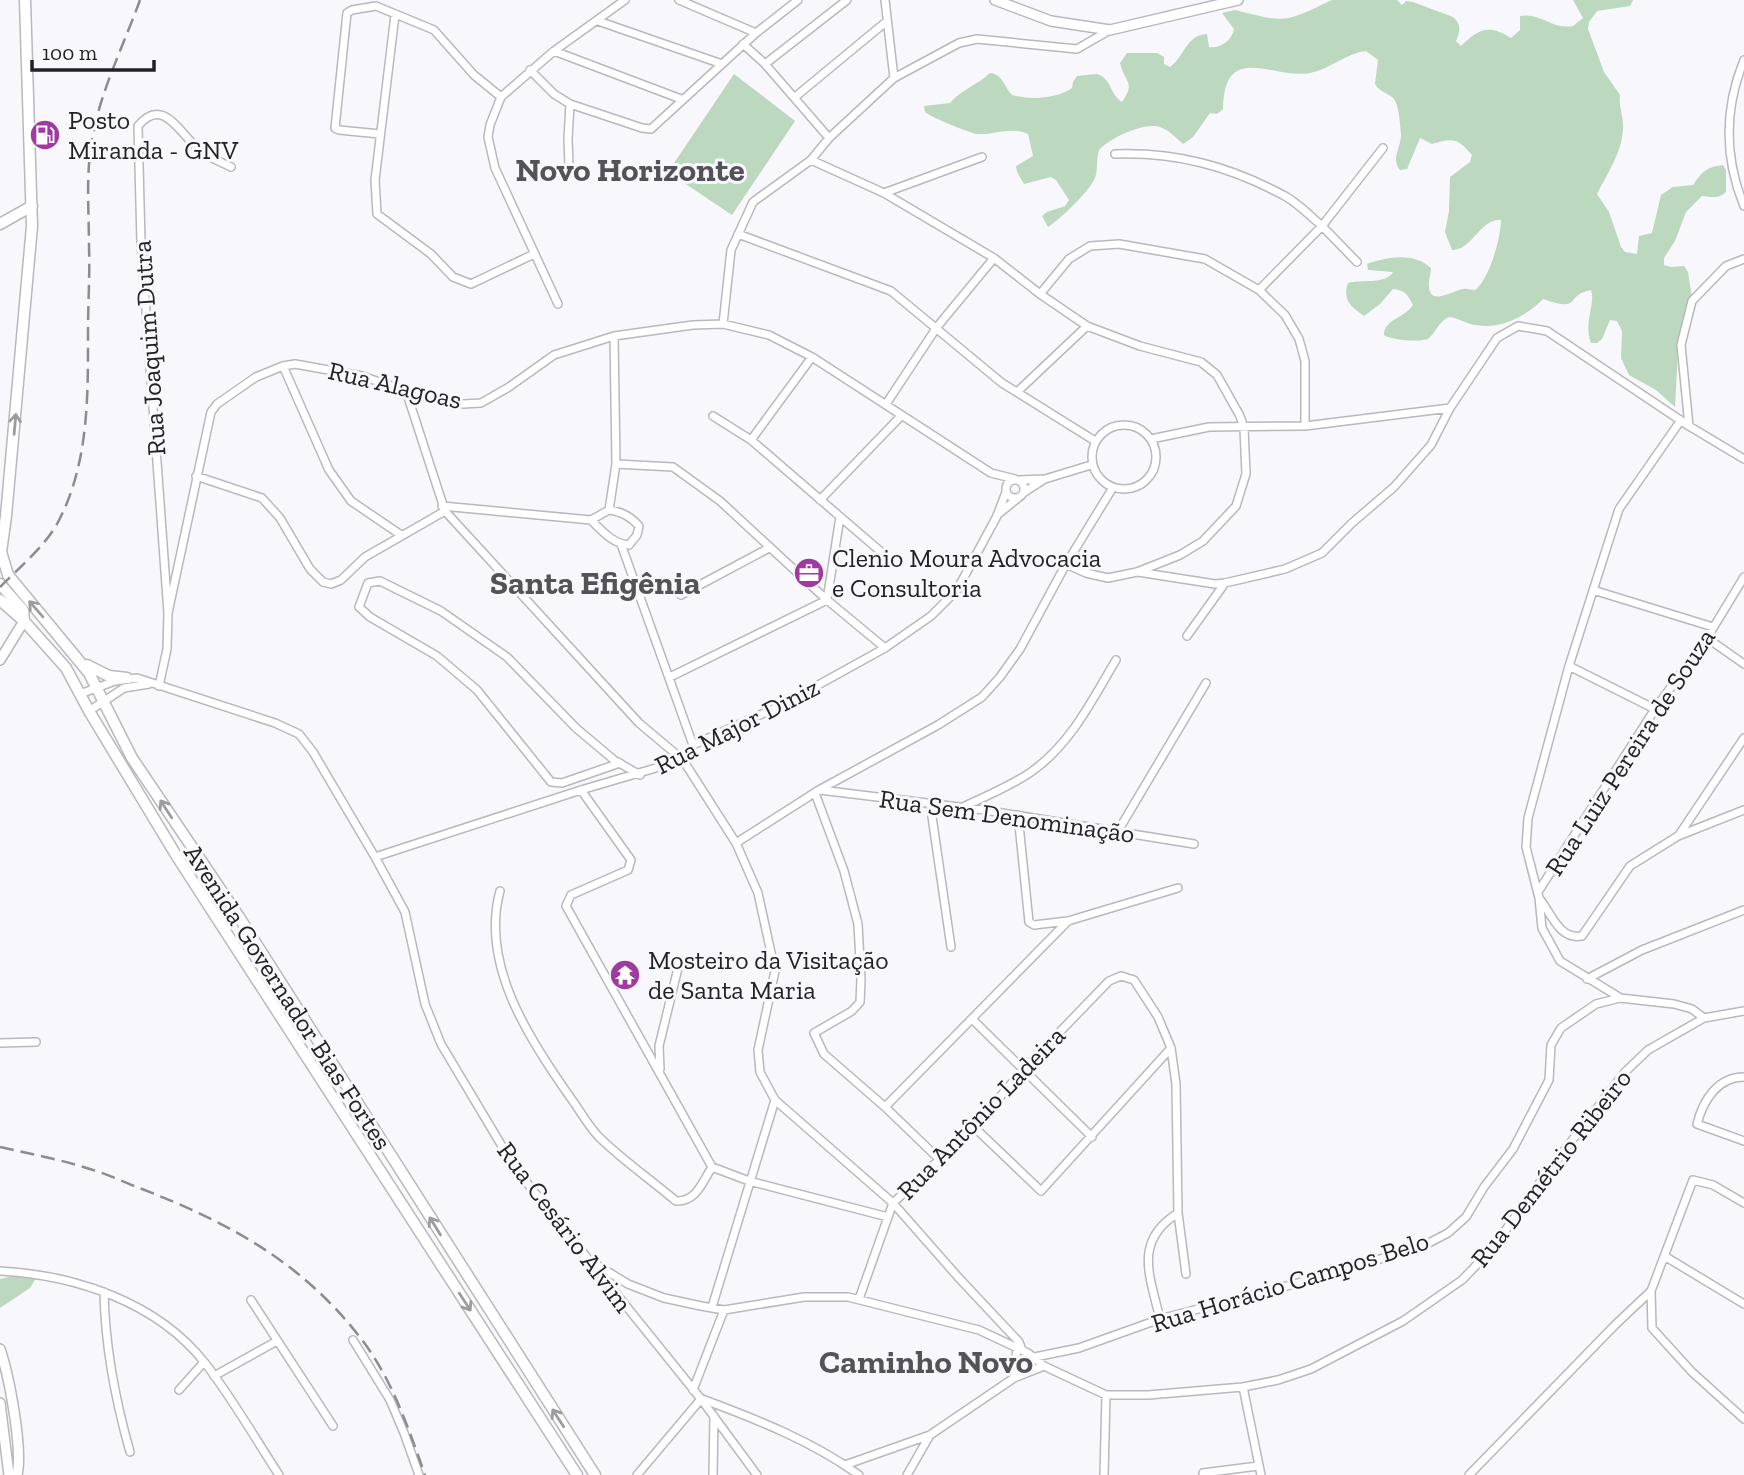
<svg xmlns="http://www.w3.org/2000/svg" width="1744" height="1475" font-family="'Zilla Slab',serif">
<style>
.green{fill:#bcd8be}
.lines{fill:none;stroke-linecap:round;stroke-linejoin:round}
.minor-casing{stroke:#b8b8bd;stroke-width:10}
.tertiary-casing{stroke:#b8b8bd;stroke-width:12}
.secondary-casing{stroke:#b8b8bd;stroke-width:13}
.minor{stroke:#fff;stroke-width:7}
.tertiary{stroke:#fff;stroke-width:9}
.secondary{stroke:#fff;stroke-width:10}
.rail{stroke:#8c8c8f;stroke-width:2.5;stroke-dasharray:14 7;stroke-linecap:butt}
.oneway{stroke:#9c9c9c}
.labels{text-anchor:middle;stroke-width:6;stroke-linejoin:round;paint-order:stroke}
.poi-label{font-size:26px;fill:#222223;stroke:#f7f7fc;text-anchor:start}
.street-label{font-size:26px;fill:#222223;stroke:#f7f7fc}
.district-label{font-size:33px;font-weight:bold;fill:#535357;stroke:#f7f7fc}
</style>
<rect width="100%" height="100%" fill="#f7f7fc"/>
<path class="green" d="M1332,0H1397L1402,5L1406,1L1413,2L1453,17C1462,25 1460,31 1456,41L1461,46C1479,29 1488,24 1511,38L1520,30V16C1540,12 1553,30 1573,26L1583,18L1573,0H1633L1630,6L1597,11L1589,22L1588,29L1604,72L1620,95C1618,106 1624,117 1623,128C1622,153 1608,172 1597,194L1609,212L1621,247L1625,252L1637,254L1639,236L1652,233L1661,195L1673,187L1693,185C1702,172 1706,167 1723,165L1726,170V192C1719,199 1712,197 1702,196L1686,212L1675,241L1664,258V265L1671,267L1684,266L1688,272L1692,298L1678,350L1675,407L1656,390L1629,375L1621,358L1622,331L1617,321L1610,320L1602,339L1597,343H1591C1583,322 1596,304 1591,290C1564,295 1583,313 1543,299C1527,316 1500,330 1476,325C1466,324 1459,318 1449,317C1438,322 1437,331 1429,338C1423,343 1391,340 1384,335C1384,319 1405,318 1413,305C1408,295 1405,290 1393,289L1380,304L1364,316C1351,307 1342,300 1348,283C1362,279 1385,285 1393,272L1368,270L1367,264C1388,257 1413,252 1431,268C1431,275 1428,280 1429,286C1429,307 1454,290 1463,289C1467,288 1471,290 1475,290C1489,280 1501,238 1501,220C1479,219 1473,250 1452,250L1445,232L1449,211L1450,177L1470,162L1472,155C1457,138 1453,138 1432,144L1420,138L1407,169L1400,170C1390,158 1402,147 1401,133C1400,124 1399,102 1392,97C1385,92 1379,91 1375,84L1378,60L1366,51C1347,53 1330,69 1310,73C1274,80 1224,40 1223,109L1217,114L1210,113L1193,137L1183,144C1175,137 1170,131 1160,127C1144,122 1110,138 1099,150C1096,159 1098,170 1095,178C1089,192 1060,219 1048,227L1042,216L1047,212L1065,206L1069,200L1056,180L1051,177L1024,184L1017,172L1016,166L1033,156L1028,134C1010,126 995,135 977,134C970,133 930,117 925,112L924,106L950,103C961,90 977,85 990,73C1003,74 1004,87 1012,95C1031,100 1056,99 1072,88L1073,82L1077,76L1097,74C1112,79 1110,95 1122,102C1136,81 1125,84 1120,63L1127,53H1157L1164,57V64L1170,67C1185,56 1186,35 1207,34L1209,47C1221,49 1232,40 1234,29L1222,13L1235,10C1286,23 1284,23 1332,0Z
M734,74L795,121L732,215L668,172Z
M16,1275H38L30,1288L0,1308V1279Z"/>
<g class="lines">
<g class="minor-casing">
<path id="minor" d="M679,0L756,33
M885,0L894,78
M395,15L375,180L377,214L431,254L453,277L471,284L534,254
M598,21L722,64
M743,44L765,64L829,138
M554,51L681,99
M1744,60C1724,109 1724,157 1744,206
M765,64L847,0
M530,70L554,94L570,104L642,128L651,129L756,33L798,0
M795,97L887,21
M380,134L339,130L335,128L347,13L352,10L376,6L434,30L474,75L501,97
M1115,154C1176,152 1229,166 1283,195C1297,202 1310,216 1322,226L1259,290
M811,160L884,193L994,258L1040,294L1087,326L1140,346L1201,362L1217,375L1240,416L1244,428L1246,474L1236,506L1203,541L1180,555L1137,572L1108,578L1086,573L1066,564
M569,165L568,139L570,104
M884,193L982,157
M738,234L891,291L1002,383L1095,441
M1357,262L1322,226L1383,148
M1040,294L1069,259L1090,246L1119,244L1205,259L1259,290L1285,315L1299,339L1305,361V426
M558,304L495,168L488,137L490,125L501,97L554,51L625,0
M723,324L731,250L753,202L811,160L829,138L894,78L959,43L977,39L1077,49L1110,30
M283,366L329,470L351,501L401,535
M406,391L445,511L639,723L683,760L736,843L758,893L775,971L758,1050L760,1072L775,1100L893,1203L958,1277L1019,1342L1022,1350
M1017,392L1087,326
M886,404L937,327L994,258
M713,416L751,440L880,551
M1092 457a32 32 0 1 1 64 0a32 32 0 1 1-64 0Z
M1689,426L1681,345L1692,301L1726,266L1744,259
M1151,439L1209,427L1305,426L1450,408
M751,440L812,357
M616,464L673,467L720,501L827,600L885,648
M196,476L262,498L280,518L310,569L323,582L331,584L341,580L365,557L445,511
M1006 489a9 9 0 1 1 18 0a9 9 0 1 1-18 0Z
M1019,480L1045,479L1091,465
M1023,493L1043,480
M820,500L901,416
M442,506L591,520
M609,510L616,464L614,336
M609,510C622,512 630,516 639,526L637,535L629,545C613,544 602,531 591,520Z
M997,515L1018,498
M621,544L693,745
M1138,572L1215,584L1225,583L1285,569L1322,553L1352,523L1394,487L1431,445L1450,408L1497,338L1518,326L1547,331L1689,426L1744,459
M1593,590L1713,627
M681,595L769,548
M168,613L211,412L217,404L256,377L283,366L295,364L362,376L406,391L463,404L481,403L509,387L554,355L614,336L693,325L723,324L769,335L812,357L991,473L1015,479
M1187,636L1225,583
M1707,638L1744,664
M1569,666L1655,709
M670,677L827,600L840,517
M159,686L167,649L168,613L141,242L138,126C164,94 181,137 201,151C210,158 221,162 231,167
M80,694L115,681L137,678L275,723L299,734L313,752L375,857L405,912L425,1004L441,1044L515,1168L701,1399L757,1475
M89,711L124,688L149,684
M620,763L562,783L551,782L477,690L437,656L370,617L359,607L368,583L380,581L441,611L507,657L576,728L614,760L640,775
M581,790L631,860L628,870L571,895L566,906L712,1167
M820,790L984,810L1194,844
M815,793L844,871L858,924L861,980L860,1002L852,1011L814,1033L824,1054L885,1107L940,1160
M930,803L951,947
M963,807C986,796 1011,786 1031,772C1071,744 1092,700 1116,660
M1018,815L1029,922L1034,925L1068,921
M1118,831L1206,683
M1679,835L1744,738
M736,843L819,790L938,725L982,697L1000,677L1020,649L1066,564L1112,489
M375,857L581,790L683,760L693,745L782,705L885,648L931,616L957,590L997,516L1006,492
M500,891C480,964 529,1039 570,1097C579,1109 587,1124 598,1136C621,1159 650,1179 676,1201C696,1202 702,1183 712,1167
M1538,892L1655,709L1707,638L1744,577
M1539,898C1552,914 1559,940 1582,936L1630,866L1678,836L1744,810
M1587,979L1642,950L1744,910
M1619,997L1560,961L1542,928L1539,898L1526,847L1528,818L1569,666L1619,509L1681,420
M972,1019L1092,1137
M0,1043L36,1042
M660,1069L659,1046L680,960
M1744,1077C1717,1077 1703,1101 1697,1124L1744,1141
M885,1107L1068,921L1178,888
M974,1127L1041,1191L1171,1048
M712,1167L749,1181L888,1217
M1744,1203L1713,1185L1693,1180L1651,1291L1652,1328L1692,1372L1744,1419
M1178,1213L1186,1274
M584,1257L628,1284L664,1298L701,1306L724,1310L804,1297H848L979,1330L1028,1353L1044,1366L1106,1395H1148L1243,1387L1278,1380L1311,1369L1403,1321L1462,1280L1492,1249L1546,1174L1625,1072L1648,1050L1704,1018L1744,1011
M1666,1257L1744,1304
M0,1271C75,1275 157,1302 205,1363C232,1398 255,1438 279,1475
M104,1292C105,1347 115,1399 130,1452
M859,1299L893,1203L974,1127L1023,1070L1109,981L1121,976L1134,980L1158,1017L1171,1048L1176,1084L1178,1213C1133,1241 1150,1276 1160,1319
M251,1300L333,1426
M712,1307L775,1100
M353,1340L390,1400L404,1433L419,1475
M1035,1357L1079,1348L1160,1319L1317,1278L1423,1246L1448,1233L1466,1217L1484,1187L1513,1149L1549,1080L1551,1045L1561,1028L1596,1004L1620,998L1674,1004L1692,1009L1704,1018
M214,1376L277,1341
M1014,1378L1017,1348
M1243,1387L1261,1475
M179,1390L204,1362
M693,1390L724,1310
M702,1399C756,1419 812,1441 859,1475
M845,1465L930,1435
M1203,1473L1258,1466
M637,1475L701,1399
M713,1475L714,1416
M907,1475L930,1435L1014,1378L1044,1366
M1104,1475L1106,1395
M1469,1475L1615,1325L1651,1291"/>
</g>
<g class="tertiary-casing">
<path id="tertiary" d="M995,0L1051,21L1110,30L1238,0
M0,660L24,621
M0,1349C9,1376 23,1448 17,1475
M0,1403L9,1475"/>
</g>
<g class="secondary-casing">
<path id="secondary" d="M25,0L32,226L6,516L1,552L8,575L89,673L132,758L239,917L595,1475
M0,224L32,206
M0,584L23,610L24,621
M0,600L24,621L66,668L89,711L176,855L577,1475
M87,665L109,676L127,678"/>
</g>
<use href="#minor" class="minor"/>
<use href="#tertiary" class="tertiary"/>
<use href="#secondary" class="secondary"/>
<path class="rail" d="M0,587C19,568 44,547 57,524C89,465 88,397 88,332C88,304 90,275 89,247C89,213 86,180 91,146C98,96 123,47 140,0
M0,1147C31,1154 63,1160 93,1170C110,1175 126,1183 142,1189C229,1223 300,1261 359,1336C391,1376 408,1427 425,1475"/>
</g>
<defs><path id="oneway-shaft" d="M-6 0H5M1.5-3L5.5 0L1.5 3" fill="none" stroke-width="1.6" stroke-linecap="round" stroke-linejoin="round" transform="scale(1.75)"/></defs>
<g class="oneway">
<use href="#oneway-shaft" transform="translate(15 424) rotate(-85)"/>
<use href="#oneway-shaft" transform="translate(36 609) rotate(-131)"/>
<use href="#oneway-shaft" transform="translate(166 809) rotate(-123)"/>
<use href="#oneway-shaft" transform="translate(435 1226) rotate(-122)"/>
<use href="#oneway-shaft" transform="translate(465 1302) rotate(57)"/>
<use href="#oneway-shaft" transform="translate(558 1418) rotate(-123)"/>
</g>
<defs>
<g id="fuel-disc" transform="scale(1.575)"><circle r="9.5" fill="#9f3a9f" stroke="#f7f7fc"/><path d="M-5.5-6h7V0h2V4h1.3V-2.5L3-4.5l.8-.8L6-3V5H2.5V1h-1V6h-7ZM-4.2-4.7v3.2H.2V-4.7Z" fill="#fff"/></g>
<g id="office-disc" transform="scale(1.575)"><circle r="9.5" fill="#9f3a9f" stroke="#f7f7fc"/><path d="M-6-3h4V-5.5h4V-3h4V5H-6ZM-1-4.5V-3h2v-1.5ZM-6 0V1H6V0Z" fill="#fff"/></g>
<g id="temple-disc" transform="scale(1.575)"><circle r="9.5" fill="#9f3a9f" stroke="#f7f7fc"/><path d="M0-6L5-2H3V0L6.5 2.5H4V6H1.5V3h-3V6H-4V2.5H-6.5L-3 0V-2H-5Z" fill="#fff"/></g>
</defs>
<g fill-rule="evenodd">
<use href="#fuel-disc" x="45" y="135"/>
<use href="#office-disc" x="809" y="573"/>
<use href="#temple-disc" x="625" y="975"/>
</g>
<g class="labels">
<g class="poi-label">
<text x="68" y="129">Posto<tspan x="68" dy="30">Miranda - GNV</tspan></text>
<text x="832" y="567">Clenio Moura Advocacia<tspan x="832" dy="30">e Consultoria</tspan></text>
<text x="648" y="969">Mosteiro da Visitação<tspan x="648" dy="30">de Santa Maria</tspan></text>
</g>
<g class="street-label">
<text transform="translate(149 348) rotate(-94)" y="9">Rua Joaquim Dutra</text>
<text transform="translate(395 385) rotate(13)" y="9">Rua Alagoas</text>
<text transform="translate(737 726) rotate(-27)" y="9">Rua Major Diniz</text>
<text transform="translate(1630 752) rotate(-57)" y="9">Rua Luiz Pereira de Souza</text>
<text transform="translate(1007 816) rotate(8)" y="9">Rua Sem Denominação</text>
<text transform="translate(288 997) rotate(57)" y="9">Avenida Governador Bias Fortes</text>
<text transform="translate(981 1113) rotate(-46)" y="9">Rua Antônio Ladeira</text>
<text transform="translate(1551 1168) rotate(-52)" y="9">Rua Demétrio Ribeiro</text>
<text transform="translate(565 1227) rotate(53)" y="9">Rua Cesário Alvim</text>
<text transform="translate(1290 1282) rotate(-17)" y="9">Rua Horácio Campos Belo</text>
</g>
<g class="district-label">
<text x="630" y="181">Novo Horizonte</text>
<text x="595" y="594">Santa Efigênia</text>
<text x="926" y="1373">Caminho Novo</text>
</g>
</g>
<path d="M32 60v10h122v-10" fill="none" stroke="#222223" stroke-width="3.5"/>
<text x="42" y="60" font-size="21" fill="#222223" stroke="#f7f7fc" stroke-width="5" paint-order="stroke">100 m</text>
</svg>
